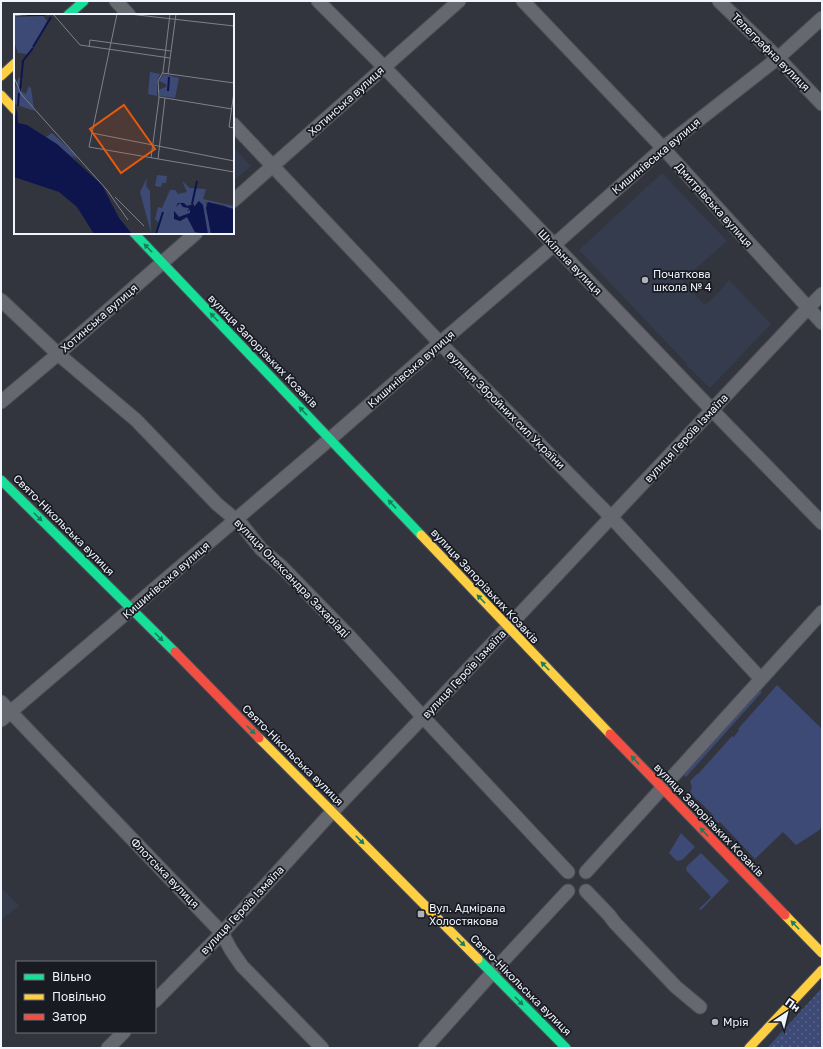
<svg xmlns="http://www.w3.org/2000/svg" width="823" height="1049" font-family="'Golos Text',sans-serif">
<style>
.built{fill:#353c4e}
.grass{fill:#3c4a75}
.park{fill:url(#park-dots)}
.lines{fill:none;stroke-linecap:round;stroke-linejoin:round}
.street-casing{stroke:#4e5158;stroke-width:15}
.fast-casing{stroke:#4e5158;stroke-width:11}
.slow-casing{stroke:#4e5158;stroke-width:11}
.jam-casing{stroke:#4e5158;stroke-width:11}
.street{stroke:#65686e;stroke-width:13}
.fast{stroke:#16e098;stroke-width:9}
.slow{stroke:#ffcf43;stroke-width:9}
.jam{stroke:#f24e42;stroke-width:9}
.oneway{fill:#187e5d}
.poi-dot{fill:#aeb1bb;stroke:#191b22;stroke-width:1.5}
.labels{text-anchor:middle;stroke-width:3.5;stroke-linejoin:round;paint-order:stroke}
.street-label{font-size:11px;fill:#f0f4fe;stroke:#191b22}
.poi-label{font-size:11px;fill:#f0f4fe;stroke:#191b22;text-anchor:start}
.inset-river{fill:none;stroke:#0e154d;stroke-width:2}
.inset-road{fill:none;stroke:#7e818b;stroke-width:1}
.view{fill:#e8590c;fill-opacity:0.15;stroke:#e8590c;stroke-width:2}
.inset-edge{fill:none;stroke:#f0f4fe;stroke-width:2}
</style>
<defs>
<pattern id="park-dots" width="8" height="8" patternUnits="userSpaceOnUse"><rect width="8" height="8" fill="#3c4a75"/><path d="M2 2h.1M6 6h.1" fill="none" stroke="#58658a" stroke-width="1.8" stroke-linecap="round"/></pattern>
</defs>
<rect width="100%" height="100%" fill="#32353e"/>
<path class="built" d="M233,147L251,166L233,181Z
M662,173L727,241L684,279L683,282L705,305L719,292L729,280L771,324L710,388L686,365L687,364L579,250Z
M1,887L19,906L1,920Z"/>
<path class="grass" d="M777,685L822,729V827L818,831L796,845L783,832L755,859L721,823L720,822L718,823L711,815L712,814L698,800H697L690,793L692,787L690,781L697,774H698L725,744L732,736L734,737L739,730L738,729Z
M759,690L762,692L686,777L683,774Z
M681,833L695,847L682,860L677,861L669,853Z
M701,853L729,881L701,910L699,909L711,897L686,870L687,866Z"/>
<path class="park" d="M822,988V1048H767Z"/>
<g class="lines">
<g class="street-casing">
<path id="street" d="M116,1L129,15
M318,1L384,67L712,410L822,523
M523,1L663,148L822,323
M719,1L778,58L822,104
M233,124L440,343L611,517L761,679
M233,201L459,1
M1,300L58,354L136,420L217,504L242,525L261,549L282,567L350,637L423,717L568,872
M1,402L58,354L196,233
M1,702L222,933L231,950L242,966L322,1048
M1,720L330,439L440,343L554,245L663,148L778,58L822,18
M586,872L822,612
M586,891L609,915L615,923L676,987L700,1007
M155,1001L222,933L332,812L423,717L808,308L822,294
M108,1048L124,1032
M425,1048L502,962L568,891"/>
</g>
<g class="fast-casing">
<path id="fast" d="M68,15L84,1
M134,233L421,535
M1,480L175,652
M478,959L566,1048"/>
</g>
<g class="slow-casing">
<path id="slow" d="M1,76L15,63
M1,95L15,110
M421,535L610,734
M259,738L478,959
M785,915L822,953
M749,1048L822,970"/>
</g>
<g class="jam-casing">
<path id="jam" d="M175,652L259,738
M610,734L785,915"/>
</g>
<use href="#street" class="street"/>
<use href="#fast" class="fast"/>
<use href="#slow" class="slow"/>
<use href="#jam" class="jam"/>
</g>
<defs><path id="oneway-solid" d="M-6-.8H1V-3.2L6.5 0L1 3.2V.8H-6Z"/></defs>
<g class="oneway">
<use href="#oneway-solid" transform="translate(148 248) rotate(-134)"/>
<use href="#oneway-solid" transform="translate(214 317) rotate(-134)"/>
<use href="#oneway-solid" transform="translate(303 411) rotate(-134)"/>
<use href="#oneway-solid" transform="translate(392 504) rotate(-133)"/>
<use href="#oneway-solid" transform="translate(38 517) rotate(45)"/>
<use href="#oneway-solid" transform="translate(481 599) rotate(-134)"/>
<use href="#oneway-solid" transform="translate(159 637) rotate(45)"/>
<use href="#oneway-solid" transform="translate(545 666) rotate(-134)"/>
<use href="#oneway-solid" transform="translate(251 730) rotate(45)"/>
<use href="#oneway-solid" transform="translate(635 760) rotate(-133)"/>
<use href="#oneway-solid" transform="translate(704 832) rotate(-134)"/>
<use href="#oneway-solid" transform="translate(360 840) rotate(45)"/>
<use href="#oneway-solid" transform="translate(795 925) rotate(-134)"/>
<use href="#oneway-solid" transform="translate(461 942) rotate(45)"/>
<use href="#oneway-solid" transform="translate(519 1001) rotate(45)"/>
</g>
<g class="poi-dot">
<circle cx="645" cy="280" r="4"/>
<rect x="417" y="910" width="8" height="8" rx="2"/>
<circle cx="715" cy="1022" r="4"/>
</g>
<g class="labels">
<g class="street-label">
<text transform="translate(771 52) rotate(45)" y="4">Телеграфна вулиця</text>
<text transform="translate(346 101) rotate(-42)" y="4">Хотинська вулиця</text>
<text transform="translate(656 156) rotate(-40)" y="4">Кишинівська вулиця</text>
<text transform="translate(714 205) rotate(48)" y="4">Дмитрівська вулиця</text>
<text transform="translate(570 262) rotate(46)" y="4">Шкільна вулиця</text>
<text transform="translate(99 318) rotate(-41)" y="4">Хотинська вулиця</text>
<text transform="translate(263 351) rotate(46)" y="4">вулиця Запорізьких Козаків</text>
<text transform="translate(411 369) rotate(-41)" y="4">Кишинівська вулиця</text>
<text transform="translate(506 410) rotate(45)" y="4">вулиця Збройних сил України</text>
<text transform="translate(686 438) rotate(-47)" y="4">вулиця Героїв Ізмаїла</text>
<text transform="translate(64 525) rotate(45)" y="4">Свято-Нікольська вулиця</text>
<text transform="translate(292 578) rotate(46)" y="4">вулиця Олександра Захаріаді</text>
<text transform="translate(166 580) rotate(-41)" y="4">Кишинівська вулиця</text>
<text transform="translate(485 586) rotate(47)" y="4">вулиця Запорізьких Козаків</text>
<text transform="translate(464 674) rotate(-47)" y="4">вулиця Героїв Ізмаїла</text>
<text transform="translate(293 755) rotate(45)" y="4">Свято-Нікольська вулиця</text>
<text transform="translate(709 820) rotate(46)" y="4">вулиця Запорізьких Козаків</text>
<text transform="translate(165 873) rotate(46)" y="4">Флотська вулиця</text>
<text transform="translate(242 910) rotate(-47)" y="4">вулиця Героїв Ізмаїла</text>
<text transform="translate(521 985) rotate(45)" y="4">Свято-Нікольська вулиця</text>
</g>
<g class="poi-label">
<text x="653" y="278">Початкова<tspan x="653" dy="13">школа № 4</tspan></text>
<text x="429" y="912">Вул. Адмірала<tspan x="429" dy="13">Холостякова</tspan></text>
<text x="723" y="1026">Мрія</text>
</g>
</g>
<g transform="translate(14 14)">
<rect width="220" height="220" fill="#32353e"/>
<path d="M29,2L33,7L19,33L14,40L4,39L0,28V3Z" fill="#3c4a75"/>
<path d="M29,2L33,7L19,33L20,27L16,22L18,5ZM5,63L9,65L5,73L8,74V78L12,80L15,72L17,74L20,95L4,75L2,70ZM0,72H2L21,97L0,90ZM38,119L60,139L63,145L56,140L62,147L32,123Z" fill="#3c4a75"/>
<path d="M168,167L176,174L192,175L189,185L220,192V195H216L210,191L192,188L197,220L193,219L189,193L185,187L180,193L179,190L173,192L166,188L169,193L175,194L176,199L165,203L160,197V204L166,207L173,203L181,218L192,220H142L145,209L141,205L144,193L148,194L156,176H161L164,180L173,178Z" fill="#3c4a75"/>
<path d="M136,58L146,60L143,67V82L134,80ZM149,60L165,64L161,84L146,82L144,76L152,73V70L145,67ZM143,161L153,162L152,169H148L147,173L141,172ZM133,164L132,172L136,177L137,219L126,178Z" fill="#3c4a75"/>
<path d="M3,94L4,109L13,111L43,130L88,171L105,204L118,220H80L63,193L45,178L0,163V108ZM185,187L189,191L194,220L181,218L173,203L166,207L160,205V197L165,203L176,199V195L173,198L175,194L169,193L166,189L162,193L164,189H170L173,192L180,190V193ZM194,188L220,195V220H197L192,194Z" fill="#0e154d"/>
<path class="inset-river" d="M13,1H31M19,33L37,3M154,77L155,63M6,78L9,47L19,34M4,92L5,79M0,148L11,149L35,160L55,175L91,220M178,190L183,167M142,220L149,198"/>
<path class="inset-road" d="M39,0L66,31L156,44M103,0L75,133L220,158M115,0L220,12M0,2L12,0M0,32V53M75,33L76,26L157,37M148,59L220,69M154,60L162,0M0,63L7,80L93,176L114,206M220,78L215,113L220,114M145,83L218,95M78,119L220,147M137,144L145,84L144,67L149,58L156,0M144,145L151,84M101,183L130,212"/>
<path class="view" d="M110,91L141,135L107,159L76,115Z"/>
<rect width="220" height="220" class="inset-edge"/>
</g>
<rect width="823" height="1049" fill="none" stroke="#f0f4fe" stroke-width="4"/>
<rect x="16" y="961" width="140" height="72" fill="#191b22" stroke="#6f727a"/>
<rect x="24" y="974" width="20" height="6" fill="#16e098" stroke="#6f727a"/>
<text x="52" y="981" font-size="12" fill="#f0f4fe">Вільно</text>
<rect x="24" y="994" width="20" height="6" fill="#ffcf43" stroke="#6f727a"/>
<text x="52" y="1001" font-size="12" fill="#f0f4fe">Повільно</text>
<rect x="24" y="1014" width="20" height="6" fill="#f24e42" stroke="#6f727a"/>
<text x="52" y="1021" font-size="12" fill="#f0f4fe">Затор</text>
<g transform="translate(787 1013) rotate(35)" stroke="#191b22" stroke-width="3" paint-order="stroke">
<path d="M0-3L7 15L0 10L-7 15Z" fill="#f0f4fe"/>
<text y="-6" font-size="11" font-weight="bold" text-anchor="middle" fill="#f0f4fe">Пн</text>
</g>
</svg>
